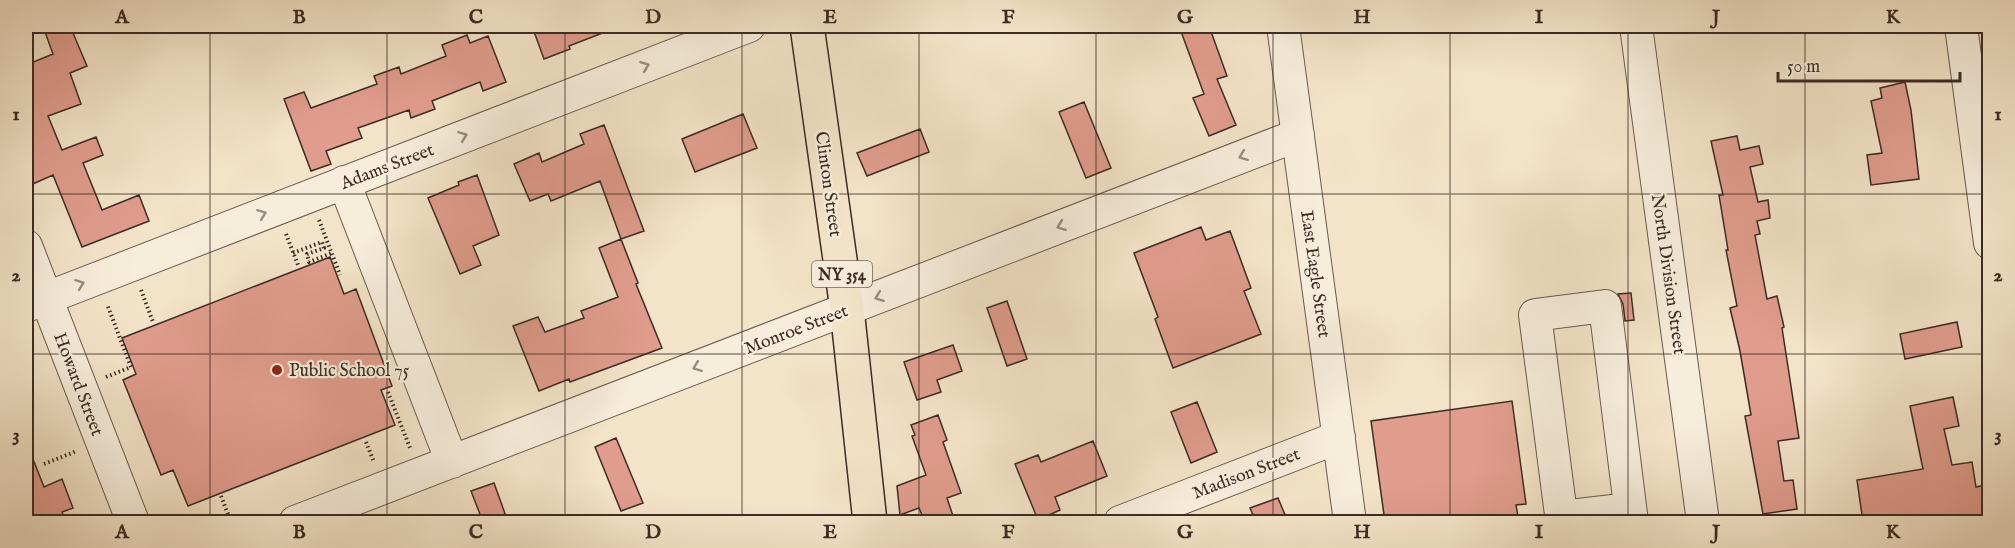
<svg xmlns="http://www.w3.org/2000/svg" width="2015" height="548" font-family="'IM FELL English',serif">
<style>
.building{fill:#e09c8d;stroke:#3c2c24;stroke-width:1.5}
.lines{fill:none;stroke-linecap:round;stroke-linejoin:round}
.minor-casing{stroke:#6a5a4d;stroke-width:34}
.major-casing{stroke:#3c2c24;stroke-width:36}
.path{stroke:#3c2c24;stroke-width:4;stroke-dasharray:1.5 3;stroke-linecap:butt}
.minor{stroke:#f7eddb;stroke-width:32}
.major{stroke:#f3e3c8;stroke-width:33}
.oneway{stroke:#9a8c80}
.grid{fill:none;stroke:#3c2c24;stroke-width:1.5;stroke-opacity:0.55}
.poi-dot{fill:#8f2418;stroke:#f7eddb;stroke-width:2}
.labels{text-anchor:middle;stroke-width:4.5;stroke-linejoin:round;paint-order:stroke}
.shield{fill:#f7eddb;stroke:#74665b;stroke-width:1.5}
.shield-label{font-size:16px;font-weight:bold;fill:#3c2c24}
.street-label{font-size:18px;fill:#3c2c24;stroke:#f7eddb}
.poi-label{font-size:18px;fill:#3c2c24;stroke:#f7eddb;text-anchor:start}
.neatline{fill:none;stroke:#3c2c24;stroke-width:2}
.grid-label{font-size:20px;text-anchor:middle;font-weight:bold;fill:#3c2c24}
</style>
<rect width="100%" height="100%" fill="#f3e3c8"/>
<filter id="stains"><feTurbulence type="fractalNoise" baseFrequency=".00333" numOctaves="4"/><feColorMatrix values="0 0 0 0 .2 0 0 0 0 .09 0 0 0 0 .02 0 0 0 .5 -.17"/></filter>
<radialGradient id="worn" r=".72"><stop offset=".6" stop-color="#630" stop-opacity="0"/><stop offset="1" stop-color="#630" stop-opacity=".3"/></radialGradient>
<path class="building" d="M61,26H70L87,66L70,73L81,104L48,116L62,150L96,137L103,155L83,163L102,210L139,195L149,221L82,247L53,175L26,187V65L53,54L45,32Z
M532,26H618V27L569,46L570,49L544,59Z
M1179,26H1209L1227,76L1217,79L1236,125L1209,136L1193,98L1204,94Z
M467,35L470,43L488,36L506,82L483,91L480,82L432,101L435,109L411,118L409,110L358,128L362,138L326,151L331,164L311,171L284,99L304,92L311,108L377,84L374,76L399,67L401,74L446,56L442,45Z
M1905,82L1911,110L1919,179L1871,185L1867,155L1882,153L1871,101L1882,98L1880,88Z
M1084,102L1111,168L1086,178L1059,112Z
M743,114L757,148L695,172L682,139Z
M604,125L644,231L621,239L600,181L551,201L548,194L530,201L514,164L539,153L542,162L584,144L580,134Z
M920,129L929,152L867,176L857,153Z
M1737,136L1740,150L1759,146L1763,164L1750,167L1758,202L1768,200L1770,218L1757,221L1760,234L1755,235L1767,299L1777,296L1784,327L1782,328L1799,438L1778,441L1784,481L1793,480L1797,509L1763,514L1745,416L1751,415L1740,351L1730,308L1737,306L1726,250H1728L1719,195H1723L1711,141Z
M477,175L499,235L473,246L481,265L460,274L428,198L459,185L458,182Z
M1201,227L1206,240L1230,231L1251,288L1244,291L1261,334L1173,368L1155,319L1158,317L1134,253Z
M621,239L638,283L636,284L662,348L570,382L569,379L539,391L513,326L538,317L545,332L584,318L581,311L618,297L599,248Z
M330,257L344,294L356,289L392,386L381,390L395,425L188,506L173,470L161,475L123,380L136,374L122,338Z
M1631,293L1634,320L1625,321L1623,304L1618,294Z
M1007,301L1027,359L1007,366L987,308Z
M1957,322L1962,347L1905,359L1900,334Z
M953,345L962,371L937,380L941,392L917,400L904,362Z
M1953,397L1959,426L1944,429L1952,465L1972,462L1976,487L1985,485L1989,522H1863L1857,480L1923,469L1910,406Z
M1512,401L1526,504L1516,505L1519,522H1385L1371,421Z
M1197,402L1217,452L1191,463L1171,412Z
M938,415L947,440L943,442L961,493L947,498L955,522H925L919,508L900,515L897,486L926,475L912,436L915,435L911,425Z
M616,438L643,503L621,511L595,447Z
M1093,441L1107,476L1055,497L1060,510L1038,520L1015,464L1038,455L1041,462Z
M26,444H27L44,487L62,479L73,508L62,512L66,522H26Z
M494,483L508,522H483L471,491Z
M1278,498L1288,522H1256L1250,508Z"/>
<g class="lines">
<g class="minor-casing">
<path id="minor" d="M1283,26L1350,522
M1636,26L1703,522
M1961,26L1990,243
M344,182L452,462
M26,246L133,522
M26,306L749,26
M1561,517L1630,509
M295,522L1298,135
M1120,522L1339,437
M1562,522L1535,315L1605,306L1632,522"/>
</g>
<g class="major-casing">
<path id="major" d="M807,26L847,309L870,522"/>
</g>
<path class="path" d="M319,220L340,275
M286,234L298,265
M293,253L322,242L324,248L307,254L309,262L332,253
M141,290L153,322
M106,377L131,367L107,304
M388,392L410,448
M366,442L374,462
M44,464L77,451
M221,496L231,522"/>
<use href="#minor" class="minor"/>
<use href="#major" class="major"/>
</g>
<defs><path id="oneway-chevron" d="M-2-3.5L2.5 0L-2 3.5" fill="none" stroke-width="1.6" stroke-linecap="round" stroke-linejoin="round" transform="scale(1.5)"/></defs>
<g class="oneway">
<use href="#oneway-chevron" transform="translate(645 66) rotate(-21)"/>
<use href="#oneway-chevron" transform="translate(463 136) rotate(-21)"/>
<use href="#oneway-chevron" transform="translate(1243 156) rotate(159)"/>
<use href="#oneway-chevron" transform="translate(262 214) rotate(-21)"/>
<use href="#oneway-chevron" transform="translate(1061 226) rotate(159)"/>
<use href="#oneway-chevron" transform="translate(80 284) rotate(-21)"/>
<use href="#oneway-chevron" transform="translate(879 297) rotate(159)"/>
<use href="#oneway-chevron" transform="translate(697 367) rotate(159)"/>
</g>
<path class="grid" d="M210,26V522M387,26V522M565,26V522M742,26V522M919,26V522M1096,26V522M1273,26V522M1450,26V522M1628,26V522M1805,26V522M26,194H1990M26,354H1990"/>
<circle class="poi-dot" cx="277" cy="370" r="6"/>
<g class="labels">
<rect class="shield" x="812" y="261" width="60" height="26" rx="4.5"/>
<g class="shield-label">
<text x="842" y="280">NY 354</text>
</g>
<g class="street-label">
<text transform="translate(387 166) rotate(-21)" y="6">Adams Street</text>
<text transform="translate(829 184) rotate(82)" y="6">Clinton Street</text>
<text transform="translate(1316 274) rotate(82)" y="6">East Eagle Street</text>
<text transform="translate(1669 274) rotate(82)" y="6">North Division Street</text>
<text transform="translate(796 329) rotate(-21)" y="6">Monroe Street</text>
<text transform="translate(79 384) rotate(69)" y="6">Howard Street</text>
<text transform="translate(1246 473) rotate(-21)" y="6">Madison Street</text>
</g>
<g class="poi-label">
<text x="289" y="376">Public School 75</text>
</g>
</g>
<rect width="2015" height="548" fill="none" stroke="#f3e3c8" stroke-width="66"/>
<path d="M1778 72v9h182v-9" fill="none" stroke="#3c2c24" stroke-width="3"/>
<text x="1787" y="72" font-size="18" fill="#3c2c24" stroke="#f7eddb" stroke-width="4.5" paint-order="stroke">50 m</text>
<rect x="33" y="33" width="1949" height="482" class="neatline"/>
<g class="grid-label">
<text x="122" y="23">A</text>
<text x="299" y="23">B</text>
<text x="476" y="23">C</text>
<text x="653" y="23">D</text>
<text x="830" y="23">E</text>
<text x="1008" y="23">F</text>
<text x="1185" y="23">G</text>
<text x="1362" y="23">H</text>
<text x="1539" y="23">I</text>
<text x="1716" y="23">J</text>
<text x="1893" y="23">K</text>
<text x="16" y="120">1</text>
<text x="1998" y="120">1</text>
<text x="16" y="281">2</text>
<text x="1998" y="281">2</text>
<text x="16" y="441">3</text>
<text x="1998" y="441">3</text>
<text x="122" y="538">A</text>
<text x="299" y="538">B</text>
<text x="476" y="538">C</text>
<text x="653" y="538">D</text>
<text x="830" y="538">E</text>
<text x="1008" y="538">F</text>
<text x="1185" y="538">G</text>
<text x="1362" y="538">H</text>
<text x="1539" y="538">I</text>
<text x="1716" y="538">J</text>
<text x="1893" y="538">K</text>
</g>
<rect width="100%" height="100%" filter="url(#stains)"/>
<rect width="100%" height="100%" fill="url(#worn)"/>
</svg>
